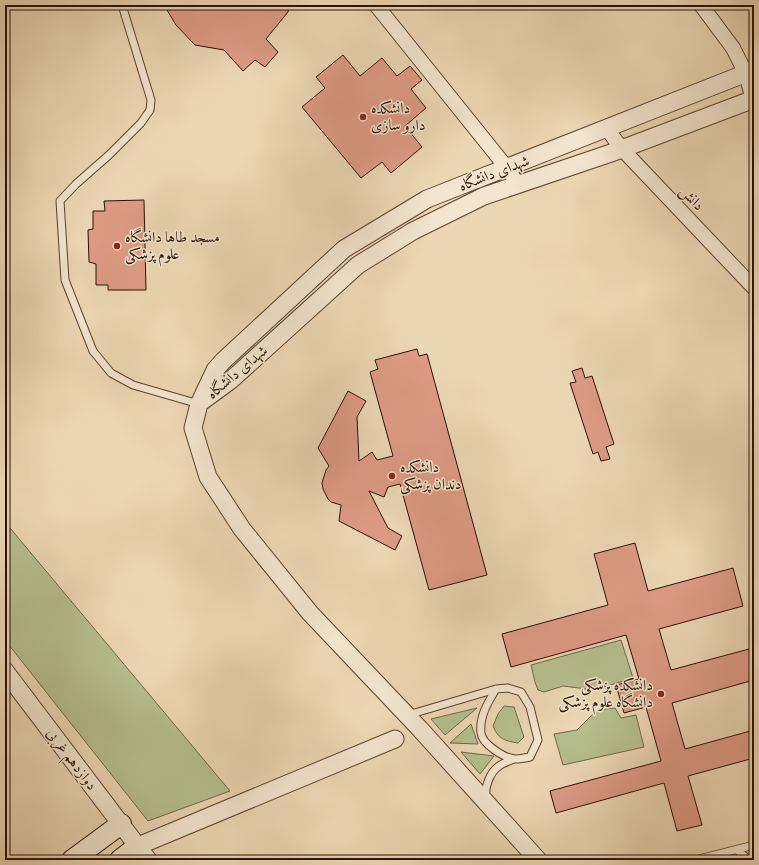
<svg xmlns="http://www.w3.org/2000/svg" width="759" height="865" font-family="'Libre Bodoni',Amiri,serif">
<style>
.green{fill:#b6be8e;stroke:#70674a}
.building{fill:#de9b85;stroke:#2a1005}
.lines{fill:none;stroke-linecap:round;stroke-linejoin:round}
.service-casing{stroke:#5a4231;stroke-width:9}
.minor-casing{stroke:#5a4231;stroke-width:16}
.tertiary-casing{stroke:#5a4231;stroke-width:19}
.secondary-casing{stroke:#2a1005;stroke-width:22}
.service{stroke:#f3e5ce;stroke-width:7}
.minor{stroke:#f3e5ce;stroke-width:14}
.tertiary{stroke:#f3e5ce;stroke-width:17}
.secondary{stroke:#f3e5ce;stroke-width:20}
.poi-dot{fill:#8f2418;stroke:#f3e5ce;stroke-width:1.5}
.labels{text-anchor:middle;stroke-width:3;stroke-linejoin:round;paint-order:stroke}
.poi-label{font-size:15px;fill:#2a1005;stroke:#f3e5ce;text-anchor:start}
.street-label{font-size:15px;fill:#2a1005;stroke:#f3e5ce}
</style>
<rect width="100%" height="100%" fill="#ecd7b4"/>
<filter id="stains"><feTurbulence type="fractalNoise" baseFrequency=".005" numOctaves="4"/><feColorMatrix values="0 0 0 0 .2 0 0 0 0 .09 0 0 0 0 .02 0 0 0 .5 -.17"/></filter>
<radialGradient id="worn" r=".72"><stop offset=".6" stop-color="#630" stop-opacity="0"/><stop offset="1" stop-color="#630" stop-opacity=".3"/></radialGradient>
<path class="green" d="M5,522L230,791L148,821L5,640Z
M621,640L633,678L594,690L563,686L544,692L538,690L535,682L531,665Z
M504,706L514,707L524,737L518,743C505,741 498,739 493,726L498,714Z
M477,708L445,735L431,719Z
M615,708L621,718L636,715L644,747L563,765L554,734L577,730L597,710Z
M471,724L478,744L450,743Z
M461,752L494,756L480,774Z"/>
<path class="building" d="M164,5H289L288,12L266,39L278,52L265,67L255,60L243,71L224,50L195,45L176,25Z
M343,55L360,76L382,58L397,76L410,66L422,80L411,89L426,108L405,126L422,147L391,173L382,162L361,178L302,107L325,88L316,77Z
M144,200L146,290H108V285H96V264L89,262L88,230L93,229V211H105L104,201Z
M417,349L419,356L427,354L487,575L429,590L400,484L388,487L384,497L369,491L388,528L402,536L395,550L339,521L341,505L331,502L328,499L323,489L322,483L326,470L329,466L318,448L348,391L366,401L357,417L359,461L372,452L377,460L393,456L370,372L378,369L375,360Z
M582,368L585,378L592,376L614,444L606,447L610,459L601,461L598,452L593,454L570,383L576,382L572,371Z
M635,543L648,591L733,568L743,606L659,629L671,670L749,649L754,668V680L672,703L685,749L754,730V758L688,776L702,825L677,831L664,783L556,813L550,791L661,761L646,707L624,713L616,685L639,679L626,635L511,667L502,634L608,605L594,554Z"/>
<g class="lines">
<g class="service-casing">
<path id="service" d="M122,5L151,100L150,110L141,123L109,155L76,184L60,201L65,280L93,351L111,373L133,385L199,404
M508,688L521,692L530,707L538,740L530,757C525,758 520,759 515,759C504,758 482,744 481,733C479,717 488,702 496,689Z
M408,715L496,689
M486,798C484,788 490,772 499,766C503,763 509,761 514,759
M737,850L749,860
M695,860L754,845"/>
</g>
<g class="minor-casing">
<path id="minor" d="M376,5L507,168L518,184
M701,5L733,48L746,74L753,100
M607,129L622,149L754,288"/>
</g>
<g class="tertiary-casing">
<path id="tertiary" d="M201,402L231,380L358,265L413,231L484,196L611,153L754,99
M5,671L148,860
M138,846L395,739
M538,860L420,729L310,613L242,529L208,477L193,428L199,404L215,370L223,361L344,249L427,199L754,70"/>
</g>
<g class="secondary-casing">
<path id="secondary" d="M72,860L121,824
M120,860L138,846"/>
</g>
<use href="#service" class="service"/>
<use href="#minor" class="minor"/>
<use href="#tertiary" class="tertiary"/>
<use href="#secondary" class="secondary"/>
</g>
<g class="poi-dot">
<circle cx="363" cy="117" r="4"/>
<circle cx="117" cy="246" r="4"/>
<circle cx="392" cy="476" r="4"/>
<circle cx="661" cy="694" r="4"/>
</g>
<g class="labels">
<g class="poi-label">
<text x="371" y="113">دانشکده<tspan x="371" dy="17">دارو سازی</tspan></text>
<text x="125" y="242">مسجد طاها دانشگاه<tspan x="125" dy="17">علوم پزشکی</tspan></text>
<text x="400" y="472">دانشکده<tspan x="400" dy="17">دندان پزشکی</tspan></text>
<text x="653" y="690" text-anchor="end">دانشکده پزشکی<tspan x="653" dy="17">دانشگاه علوم پزشکی</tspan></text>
</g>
<g class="street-label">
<text transform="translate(494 173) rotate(-21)" y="5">شهدای دانشگاه</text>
<text transform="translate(692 198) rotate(47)" y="5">دانش</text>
<text transform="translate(237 372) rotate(-40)" y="5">شهدای دانشگاه</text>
<text transform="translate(72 759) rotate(53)" y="5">دوازدهم غربی</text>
</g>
</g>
<rect width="759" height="865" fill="none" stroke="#ecd7b4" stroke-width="20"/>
<rect x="6" y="6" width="747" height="853" fill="none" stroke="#2a1005" stroke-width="2"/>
<rect x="10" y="10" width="739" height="845" fill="none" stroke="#2a1005"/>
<rect width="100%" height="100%" filter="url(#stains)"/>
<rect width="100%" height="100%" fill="url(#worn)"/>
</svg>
